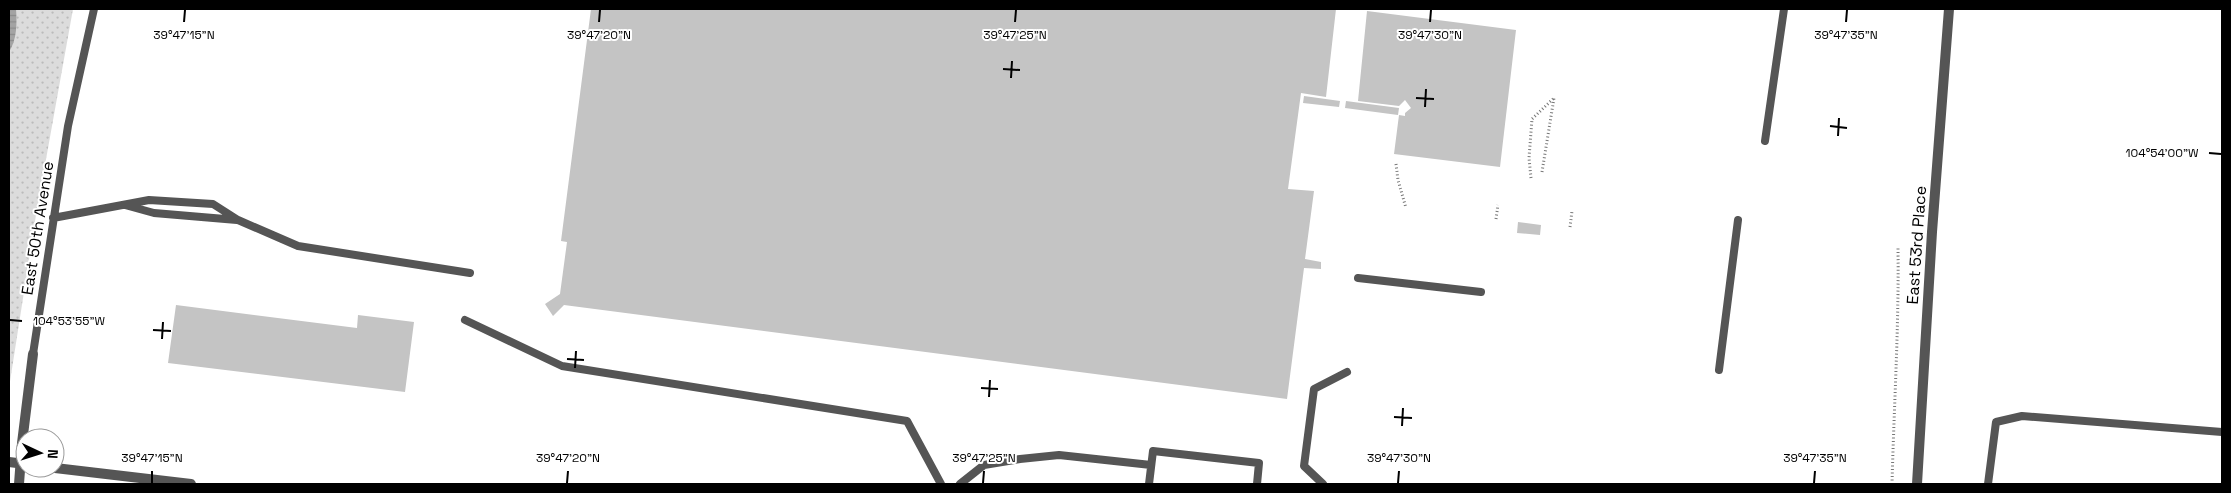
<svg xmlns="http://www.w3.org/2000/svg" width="2231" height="493" font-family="'Space Grotesk',sans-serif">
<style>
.grass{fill:url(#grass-dots)}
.water{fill:url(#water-rules)}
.building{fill:#c4c4c4}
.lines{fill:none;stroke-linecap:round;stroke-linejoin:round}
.path{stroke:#777;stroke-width:3;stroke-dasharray:1 2.5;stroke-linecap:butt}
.service{stroke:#555;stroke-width:8}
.minor{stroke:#555;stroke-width:10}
.tertiary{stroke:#555;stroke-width:10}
.ticks{fill:none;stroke:#000;stroke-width:2}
.labels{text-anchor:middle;stroke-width:4;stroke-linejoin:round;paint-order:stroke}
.street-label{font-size:16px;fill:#000;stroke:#fff}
.ticks-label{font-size:12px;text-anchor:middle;fill:#000;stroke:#fff;stroke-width:4;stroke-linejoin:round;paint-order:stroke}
</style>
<defs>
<pattern id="grass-dots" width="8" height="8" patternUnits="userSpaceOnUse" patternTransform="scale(1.25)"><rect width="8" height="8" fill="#dcdcdc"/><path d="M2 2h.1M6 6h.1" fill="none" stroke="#bbb" stroke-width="1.8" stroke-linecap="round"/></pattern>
<pattern id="water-rules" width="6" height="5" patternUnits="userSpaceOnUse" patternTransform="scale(1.25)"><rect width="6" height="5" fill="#a3a3a3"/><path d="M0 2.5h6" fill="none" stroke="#8b8b8b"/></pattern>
</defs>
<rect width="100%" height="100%" fill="#fff"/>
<path class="grass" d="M9,9H73L36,215L9,388Z"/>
<path class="water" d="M9,9H16C17,24 17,39 9,52Z"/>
<path class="building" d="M591,9H1336L1326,97L1301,93L1288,189L1314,191L1305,259L1321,262V269L1304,268L1287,399L564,305L553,316L545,304L560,294L567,242L561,241Z
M1367,11L1516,30L1500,167L1394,154L1399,115L1405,116V113L1411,108L1405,100L1399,106L1358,101Z
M1304,96L1340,101L1339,107L1303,103Z
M1346,101L1399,108L1398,115L1345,108Z
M1518,222L1541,225L1540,235L1517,233Z
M176,305L357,328L358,315L414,322L405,392L168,363Z"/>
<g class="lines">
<path class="path" d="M1396,164L1398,180L1406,208
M1542,172L1554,98
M1531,178L1529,158L1532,119L1554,98
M1496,219L1498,205
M1570,227L1572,211
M1892,484C1894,405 1899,327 1898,248"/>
<path class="service" d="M1765,141L1784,9
M125,205L154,213L237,220
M53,218L149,200L213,204L238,220L298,246L470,273
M1358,278L1481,292
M465,320L562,366L907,421L941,484
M33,354L68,126L94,9
M1719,370L1738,220
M960,484L984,465L1020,459L1059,455L1151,465
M1149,484L1153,451L1259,463L1257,484
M1323,484L1304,466L1314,389L1347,372
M1988,484L1996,422L2022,416L2222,432"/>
<path class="minor" d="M19,484L22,443L33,354"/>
<path class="tertiary" d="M9,462L25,464
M55,468L191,484
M1917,484L1932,232L1949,9"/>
</g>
<path class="ticks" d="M184,22L185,10M599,22L600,10M1015,22L1016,10M1430,22L1431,10M1846,22L1847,10M1003,69L1020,70M1011,78L1012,61M1416,98L1434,99M1425,107L1426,89M1830,126L1847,128M1838,136L1839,118M2209,153L2221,154M10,320L22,321M153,330L171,331M162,339L163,322M567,359L584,360M575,368L576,351M981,388L998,389M989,397L990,380M1394,417L1412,418M1402,426L1403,408M152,483V471M567,483L568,471M983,483L984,471M1398,483L1399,471M1814,483L1815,471"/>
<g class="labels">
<g class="street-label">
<text transform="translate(37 228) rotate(-81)" y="6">East 50th Avenue</text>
<text transform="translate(1916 245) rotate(-86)" y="6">East 53rd Place</text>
</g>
</g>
<g class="ticks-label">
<text x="184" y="39">39°47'15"N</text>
<text x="599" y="39">39°47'20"N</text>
<text x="1015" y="39">39°47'25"N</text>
<text x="1430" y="39">39°47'30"N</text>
<text x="1846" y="39">39°47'35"N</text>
<text x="2162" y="157">104°54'00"W</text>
<text x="69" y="325">104°53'55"W</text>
<text x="152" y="462">39°47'15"N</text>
<text x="568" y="462">39°47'20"N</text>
<text x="984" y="462">39°47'25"N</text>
<text x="1399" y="462">39°47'30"N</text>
<text x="1815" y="462">39°47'35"N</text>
</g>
<rect width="2231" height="493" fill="none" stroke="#000000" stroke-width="20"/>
<g transform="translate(40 453) rotate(94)"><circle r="24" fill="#ffffff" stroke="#999999"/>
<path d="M0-4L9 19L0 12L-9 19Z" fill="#000000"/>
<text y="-8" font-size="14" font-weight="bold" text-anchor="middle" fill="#000000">N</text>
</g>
</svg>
